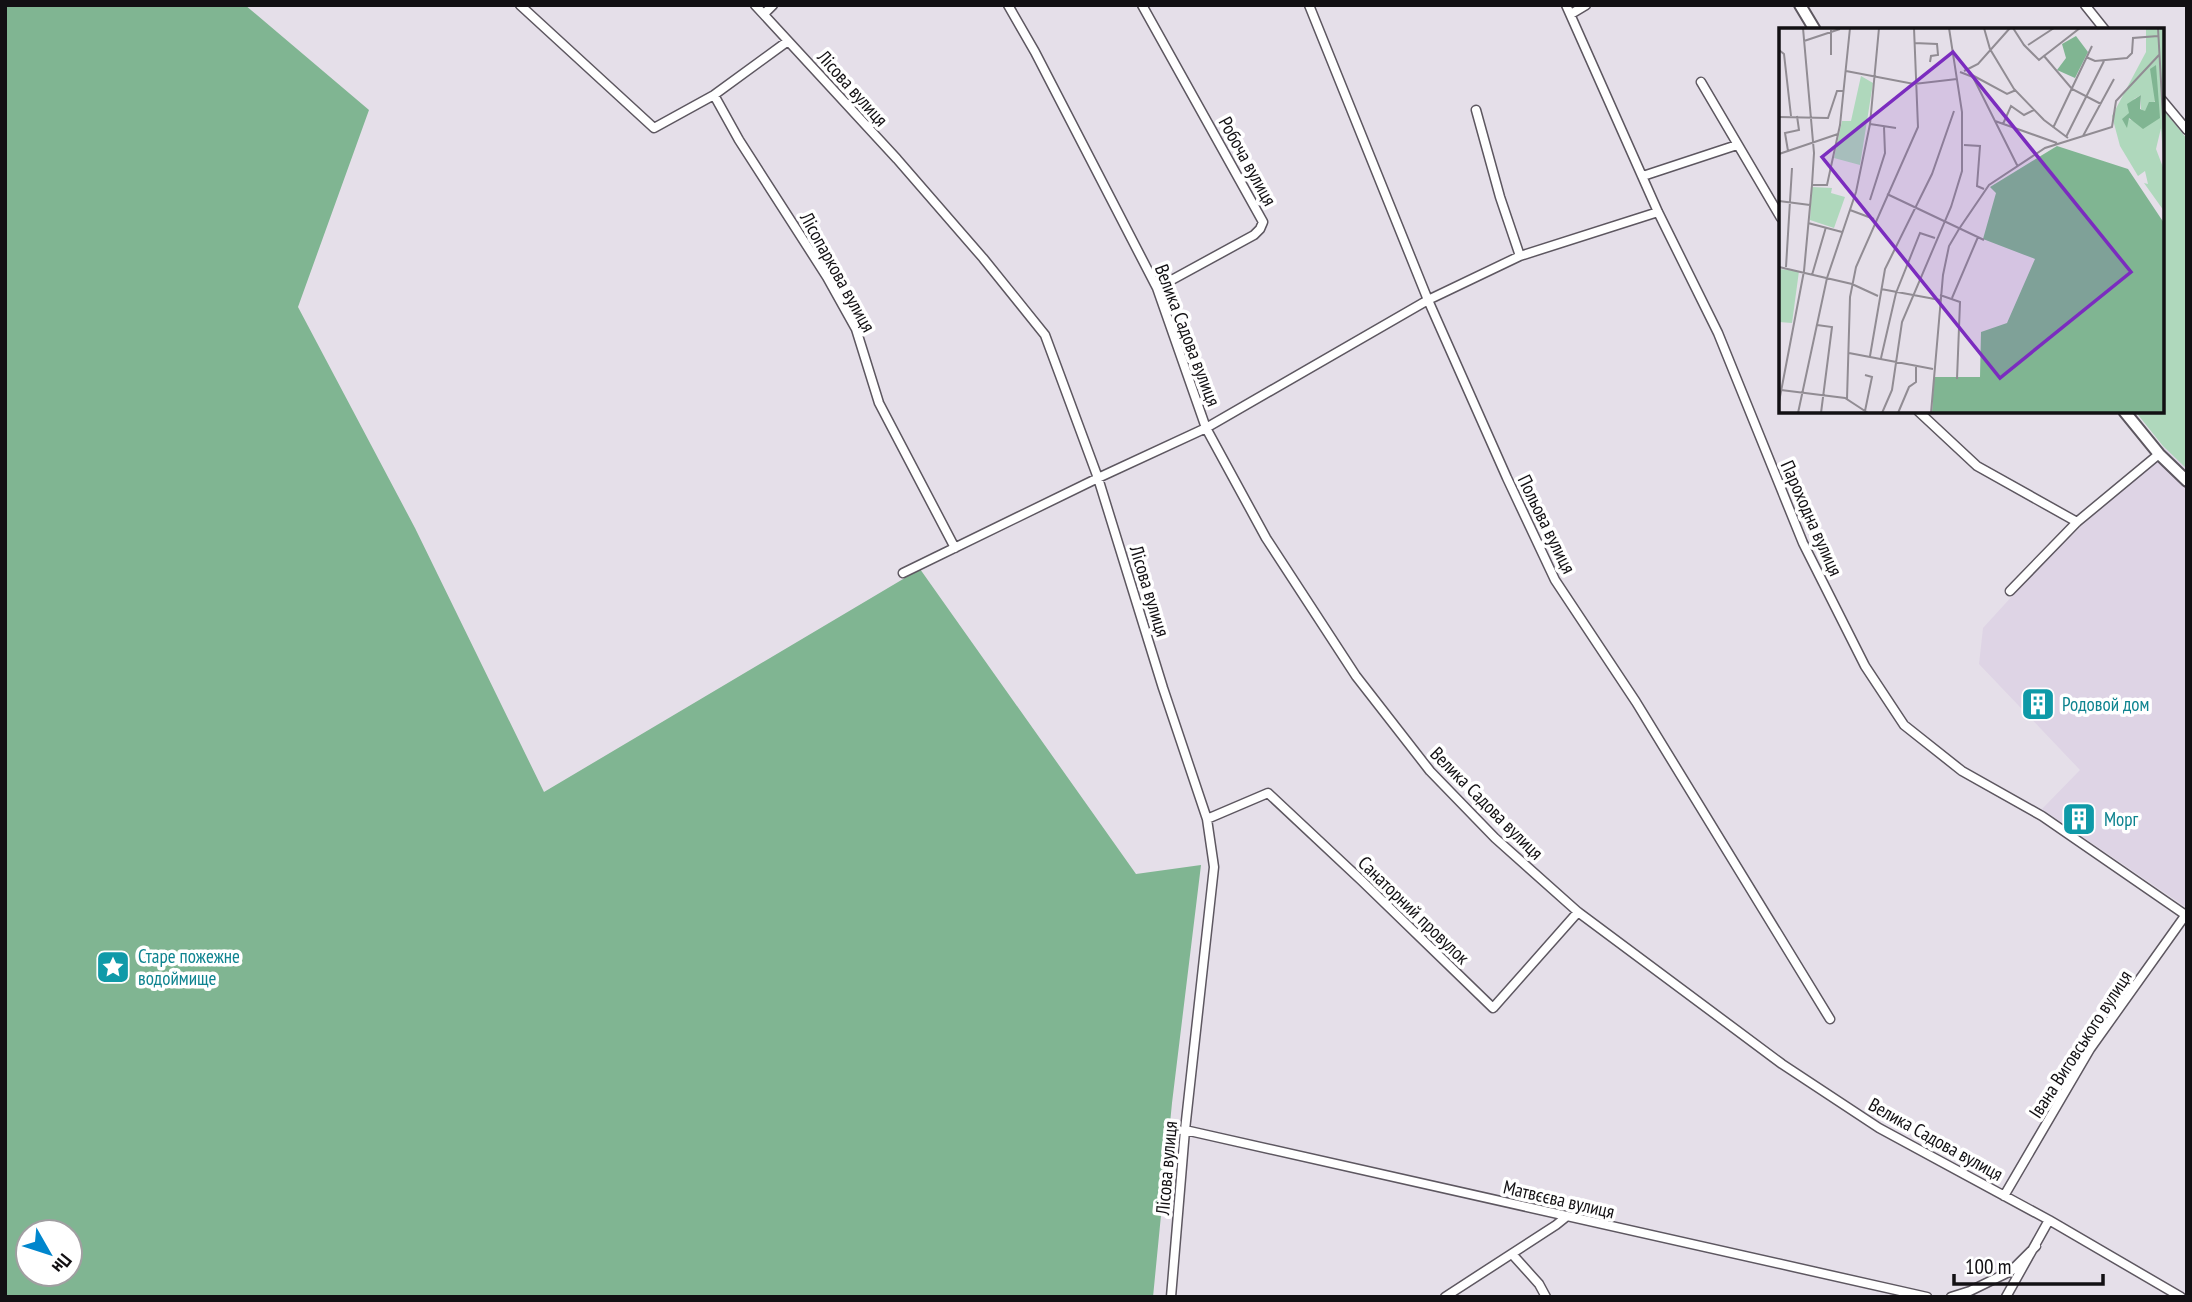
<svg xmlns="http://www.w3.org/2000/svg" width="2192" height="1302" font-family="'PT Sans Narrow',sans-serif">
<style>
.built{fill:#ded4e5}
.green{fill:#afd8bc}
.forest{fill:#80b592;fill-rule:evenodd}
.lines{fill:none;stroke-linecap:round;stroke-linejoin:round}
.street-casing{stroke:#5d5760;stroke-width:11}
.secondary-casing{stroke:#5d5760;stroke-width:14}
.street{stroke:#fff;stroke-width:8}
.secondary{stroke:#fff;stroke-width:10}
.labels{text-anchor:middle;stroke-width:7;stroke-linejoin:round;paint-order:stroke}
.street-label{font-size:19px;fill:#121013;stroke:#fff}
.culture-label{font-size:19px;fill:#0d838f;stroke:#fff;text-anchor:start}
.inset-road{fill:none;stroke:#918c93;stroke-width:2}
.view{fill:#7b2cbf;fill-opacity:0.15;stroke:#7b2cbf;stroke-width:3.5}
.inset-edge{fill:none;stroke:#121013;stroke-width:3.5}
</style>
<rect width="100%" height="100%" fill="#e5dfe9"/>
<path class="built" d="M2163,446L2187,469V908L2042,809L2080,770L1979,664L1983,628L2025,582Z"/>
<path class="green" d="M2162,108L2187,139V469L2163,446L2135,411H2162Z"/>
<path class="forest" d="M5,5H245L369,110L298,307L415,528L544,792L920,569L1136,874L1201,865L1172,1103L1153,1297H5ZM28,1232H70V1274H28Z"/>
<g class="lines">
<g class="street-casing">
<path id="street" d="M520,5L654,128L714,95L788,41
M755,5L897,159L983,258L1045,335L1098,478L1163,688L1207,819L1214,867L1185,1130L1171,1297
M1008,5L1035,52L1157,288L1206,428L1266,538L1356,676L1430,771L1495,838L1578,912L1782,1064L1879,1128L2049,1220L2181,1297
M1142,5L1263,222L1260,229L1254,235L1157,288
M1309,5L1428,300L1507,478L1555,580L1636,702L1830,1019
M1566,5L1658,212L1718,333L1803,543L1865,666L1904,725L1962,771L2042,816L2187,916
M2085,5L2105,30
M764,14L773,5
M1571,14L1586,5
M1701,82L1781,218
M714,95L739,140L827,277L856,329L879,403L955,548
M2162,100L2187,130
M1476,110L1500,197L1520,256
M1643,176L1737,145
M1918,411L1977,466L2077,522
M903,573L1098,478L1206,428L1428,300L1520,256L1658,212
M2010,591L2077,522L2159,454
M1207,819L1268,793L1362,881L1493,1008L1578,912
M1185,1130L1927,1297
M2004,1196L2090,1049L2187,913
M1512,1254L1539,1284L1546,1297
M1445,1297L1556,1225L1566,1217
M1951,1297L1970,1291L2011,1271L2036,1246
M2006,1297L2049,1220"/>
</g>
<g class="secondary-casing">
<path id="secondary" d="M1800,5L1815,30
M2124,411L2159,454L2187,481"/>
</g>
<use href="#street" class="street"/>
<use href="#secondary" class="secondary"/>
</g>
<defs>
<g id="building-square" transform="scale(1.75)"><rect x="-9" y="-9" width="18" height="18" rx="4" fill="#0f9aa8" stroke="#fff"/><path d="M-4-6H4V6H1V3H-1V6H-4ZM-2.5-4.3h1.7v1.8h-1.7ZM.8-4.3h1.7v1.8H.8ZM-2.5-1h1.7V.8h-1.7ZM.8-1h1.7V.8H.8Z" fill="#fff"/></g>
<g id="sight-square" transform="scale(1.75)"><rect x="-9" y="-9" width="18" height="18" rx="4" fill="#0f9aa8" stroke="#fff"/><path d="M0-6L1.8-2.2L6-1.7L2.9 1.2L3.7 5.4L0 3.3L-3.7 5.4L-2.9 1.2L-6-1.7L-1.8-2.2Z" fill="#fff"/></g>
</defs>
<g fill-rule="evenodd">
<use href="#building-square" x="2038" y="704"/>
<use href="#building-square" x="2079" y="819"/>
<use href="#sight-square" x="113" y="967"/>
</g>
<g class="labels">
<g class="street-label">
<text transform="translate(853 88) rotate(48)" y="7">Лісова вулиця</text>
<text transform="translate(1248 161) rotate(61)" y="7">Робоча вулиця</text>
<text transform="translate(838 272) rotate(61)" y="7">Лісопаркова вулиця</text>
<text transform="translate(1188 335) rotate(69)" y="7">Велика Садова вулиця</text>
<text transform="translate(1812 518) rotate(66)" y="7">Пароходна вулиця</text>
<text transform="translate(1547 524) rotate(64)" y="7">Польова вулиця</text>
<text transform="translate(1150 591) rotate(73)" y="7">Лісова вулиця</text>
<text transform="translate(1487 803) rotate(45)" y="7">Велика Садова вулиця</text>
<text transform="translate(1414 910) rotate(44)" y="7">Санаторний провулок</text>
<text transform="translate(2080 1044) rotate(-57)" y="7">Івана Виговського вулиця</text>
<text transform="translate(1936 1139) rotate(29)" y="7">Велика Садова вулиця</text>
<text transform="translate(1166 1168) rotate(-85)" y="7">Лісова вулиця</text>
<text transform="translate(1559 1199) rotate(13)" y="7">Матвєєва вулиця</text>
</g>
<g class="culture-label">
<text x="2062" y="711">Родовой дом</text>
<text x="2104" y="826">Морг</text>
<text x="138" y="963">Старе пожежне<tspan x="138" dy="22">водоймище</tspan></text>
</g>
</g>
<g transform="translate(1779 28)">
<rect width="385" height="385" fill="#e5dfe9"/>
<path d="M385,0V141L382,100L377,121L385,142V183L365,155L369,156L366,143L359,148L341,118L333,88L367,24V1ZM362,67V81L366,84L376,73L374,93L369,97L349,91L355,71ZM82,48L94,55L81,137L55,130L63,93H72ZM33,159L53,160L52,165L66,169L55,200L31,192ZM0,241L20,243L13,295L0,294Z" fill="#afd8bc" fill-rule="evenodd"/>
<path d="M297,8L309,24L296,50L278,42L287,30L283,16ZM377,37L381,90L364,101L350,90L348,100L343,91L350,85L348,76L362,67L361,81L366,83L370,74H376L371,41ZM278,118L349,141L385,195V385H153L155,349H201L202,304L228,295L256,231L204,211L217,165L211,159Z" fill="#80b592"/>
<path class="inset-road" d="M205,0L211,21L235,61L265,92L289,110M234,0L245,17L260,32L265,28L293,61L322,76M379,0L385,107M52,2V27M25,13L61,1M135,15L158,16L159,27L152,28L151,34M249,17L275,0M0,22L5,26L12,88M265,28L301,0M307,29L316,33L348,30L353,25L354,10L379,8M67,43L135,56L178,51M185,43L199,36L231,0M181,44L194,49L239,139M193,47L228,66L237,62M0,89L49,90L58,63H64M216,93L278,115M91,96L117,100M224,96L232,78L245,87L255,82M274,100L313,18M304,108L335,51M287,109L325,33M185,117L201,118L198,158L205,161M9,123L6,105L20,102L18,88M0,126L59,106M33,157H48L61,97L71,0M108,166L205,212M91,172L106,125L105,99M0,173L31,177M71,182L95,191M29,195L63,204M0,239L73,256L99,268M7,239L13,140M33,247L47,199M102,261L161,272M161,267L181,274L178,351M173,270L199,209M38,297L53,299L42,385M70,325L154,341M91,328L106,241L153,146L175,83M102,330L117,265L141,205L156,210M86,347L93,349L86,383M2,362L66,370L89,385M68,371L71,269L77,239L139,99L135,0M0,374L25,243L33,157L35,125L24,0M19,385L48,250L77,164L91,96L100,0M103,385L113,362L123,294L172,179L183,143V84L170,0M119,385L130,359L137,354V337M152,385L164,247L170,218L180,201L210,157L266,120L333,99L337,73L380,27"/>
<path class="view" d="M174,24L352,244L221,350L43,129Z"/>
<rect width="385" height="385" class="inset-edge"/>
</g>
<rect width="2192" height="1302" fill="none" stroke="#121013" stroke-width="14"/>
<g transform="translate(49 1253) rotate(129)"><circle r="33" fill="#ffffff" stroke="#a09fa1" stroke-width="2"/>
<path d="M0-5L12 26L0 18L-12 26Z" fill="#0086cd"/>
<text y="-10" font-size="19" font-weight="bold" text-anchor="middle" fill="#121013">Пн</text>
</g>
<path d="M1954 1274v10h149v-10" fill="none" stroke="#121013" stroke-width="3.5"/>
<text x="1965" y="1274" font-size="21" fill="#121013" stroke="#ffffff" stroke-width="5" paint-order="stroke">100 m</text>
</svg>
